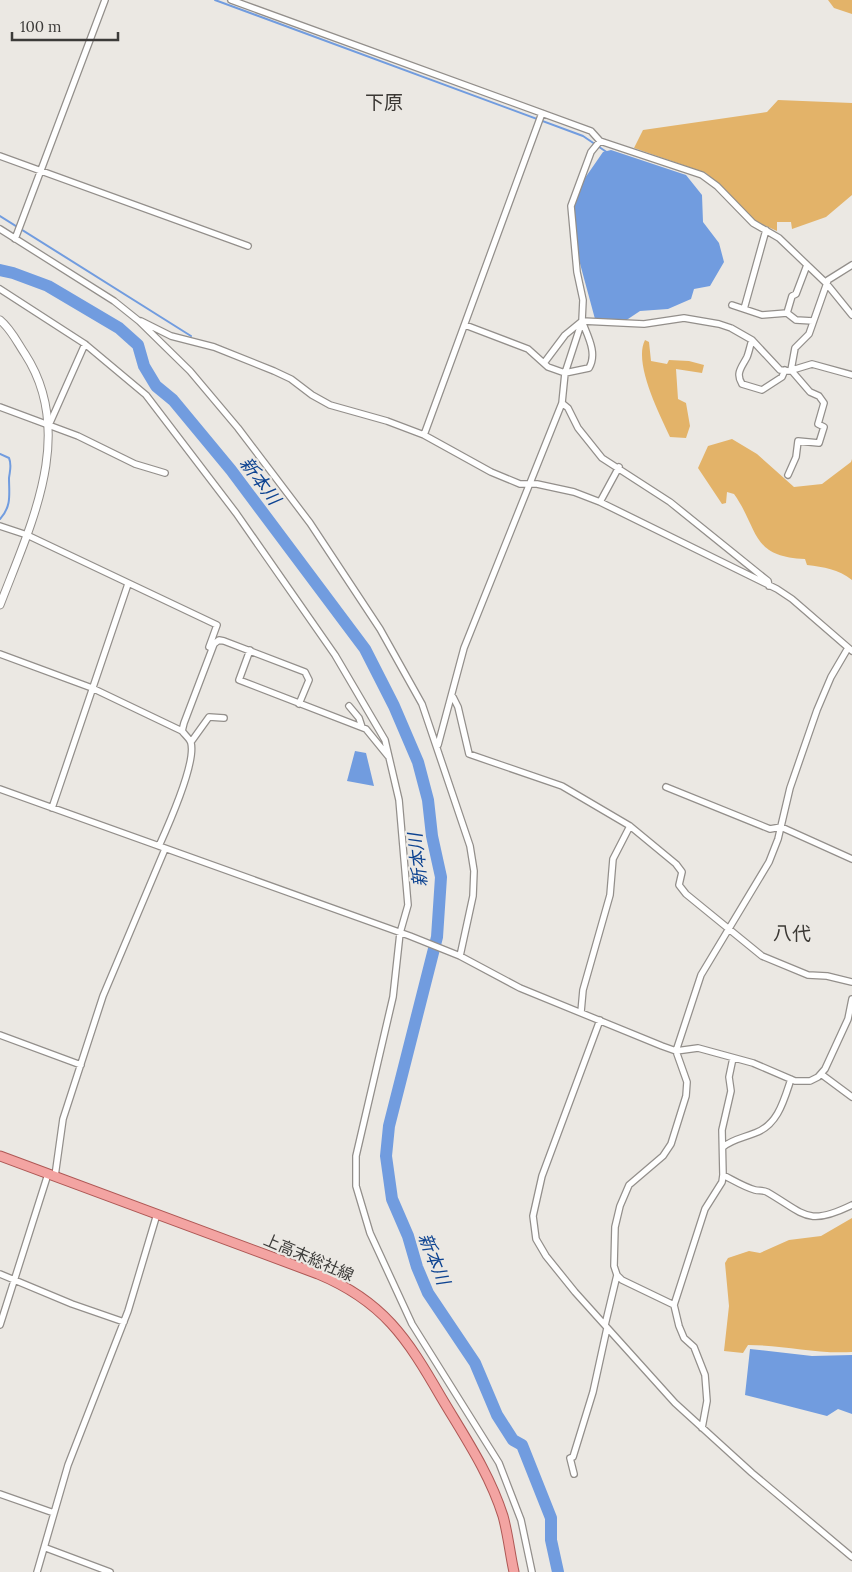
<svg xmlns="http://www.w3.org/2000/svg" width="852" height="1572" font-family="Lora,'Noto Sans JP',serif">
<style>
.green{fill:#e3b369}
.water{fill:#719cdf}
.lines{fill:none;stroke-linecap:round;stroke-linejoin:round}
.stream{stroke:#719cdf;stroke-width:2}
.river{stroke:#719cdf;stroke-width:12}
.minor-casing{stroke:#938f8b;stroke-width:8}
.tertiary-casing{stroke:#938f8b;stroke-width:9}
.primary-casing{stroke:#ae5855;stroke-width:11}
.minor{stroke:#fff;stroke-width:5.5}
.tertiary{stroke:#fff;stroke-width:7}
.primary{stroke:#f3a4a2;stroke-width:9}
.labels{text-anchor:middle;stroke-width:4.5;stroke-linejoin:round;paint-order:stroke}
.street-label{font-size:16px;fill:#3c3b39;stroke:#ebe8e3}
.water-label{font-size:18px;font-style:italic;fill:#0d4391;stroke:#ebe8e3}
.quarter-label{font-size:19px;fill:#3b3834;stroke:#ebe8e3}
</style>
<rect width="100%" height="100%" fill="#ebe8e3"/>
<path class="green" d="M828,0H852V14L834,8Z
M778,100L852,103V195L826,217L792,229L791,222H777V231L755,221L706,173L634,148L643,130L767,112Z
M645,340L649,342L651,361L667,364L669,360L689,361L704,365L702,373L676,369L678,399L686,403L690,426L686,438L670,437C660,415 633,363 645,340Z
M732,439L757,454L794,487L822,484L851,462L852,459V580C838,569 824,567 807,565L805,559C750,557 759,529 734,494L727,492L726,503L722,504L698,468L708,446Z
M852,1218V1352C814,1354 784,1345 748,1345L743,1353L724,1351L729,1306L725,1263L728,1258L749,1251L760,1253L789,1240L821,1236Z"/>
<path class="water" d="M611,150L686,175L702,195L703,222L719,243L724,262L710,286L694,289L691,299L668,309L640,311L625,321L595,319L575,245L574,206L585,178L603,152Z
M355,751L366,753L374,786L347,781Z
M750,1349L812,1356L852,1355V1414L838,1409L827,1416L745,1395Z"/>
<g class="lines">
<path class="stream" d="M215,0L583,136L608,153
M0,216L191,336
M0,454L9,458C12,465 10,470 9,478C9,494 12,506 0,519"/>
<path class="river" d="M0,270L13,273L48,286L119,328L138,345L144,366L156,386L173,400L231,470L365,649L394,706L418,762L428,800L432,836L441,877L437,937L389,1126L386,1156L392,1199L408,1236L417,1267L428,1293L475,1363L497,1415L513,1440L522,1445L551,1518V1540L558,1572"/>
<g class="minor-casing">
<path id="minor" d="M231,0L591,131L600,141L702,175L717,186L753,223L779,238L826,283L852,315
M0,156L248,246
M0,229L114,301L139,321L190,371L238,428L310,523L380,629L422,704L470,846L474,871L473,896L460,956
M15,239L105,0
M807,265L796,294L792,296L787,313L796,320L813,321
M0,289L85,344L146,395L236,513L335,655L385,740L399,800L408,905L400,933L393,997L356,1156V1186L370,1233L412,1324L499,1463L521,1520L532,1572
M732,305L762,315L787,313
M744,309L766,230
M141,321L171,336L214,347L274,371L291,379L312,395L330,405L387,421L424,435L491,472L520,484H537L574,492L600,502L777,589L792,599L852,651
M465,325L528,349L548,367L565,373L589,368C598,353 587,335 582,321
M752,340C750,346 749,352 747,357C742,367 735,373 742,384L762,390L782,377L785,370
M544,363L565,335L582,321L644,324L684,318L719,324L731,328L752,340L780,370L789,371L812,364L852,375
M562,403L568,408L578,428L602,458L670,502L768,581L769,586
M0,407L78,436L135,464L165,473
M49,425L85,344
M424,435L542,113
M788,475L796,457L798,441L819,443L824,427L818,424L824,403L819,396L810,392L791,370L795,348L809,334L828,280L852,265
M600,502L619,467
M0,526L27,535L217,625L209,647
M250,650L239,680L366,729L388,756
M0,654L92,688L182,731
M453,697L458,707L469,754L562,786L630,826L676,864L682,872L679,885L686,894L762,956L808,975L827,976L852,982
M349,706L359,718L362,727
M191,742L209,717L224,718
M438,745L464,648L562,403L565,373L582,321L583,300L577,272L571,206L591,152L600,141
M666,787L770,829L781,827L852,859
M0,789L410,936L460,956L520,988L662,1046L676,1051L698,1048L753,1063L795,1081H810L818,1077L825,1069L848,1019L852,999
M52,808L128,584
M159,846C168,826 196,763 191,743C190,739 185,735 182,731L184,723L214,644L219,640L224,641L305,672L309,680L299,704
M581,1012L583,990L610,895L613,859L630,826
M600,1020L542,1176L533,1216L536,1239L546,1256L575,1292L675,1403L752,1473L852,1557
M0,1035L81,1065
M821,1074L852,1097
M723,1147C733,1139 743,1138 755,1133C778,1125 784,1100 791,1079
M723,1175L722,1130L731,1091L729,1077L733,1058
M55,1176L63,1119L103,996L165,849
M0,1274L72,1304L124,1322
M674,1305L622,1280L617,1275L614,1266L615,1227L620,1206L629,1185L663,1156L671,1144L686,1096L687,1082L676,1051L701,975L769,862L778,839L790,788L817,710L831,677L848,648
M0,1325L48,1174
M605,1325L617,1275
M702,1428L707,1401L705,1375L694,1347L684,1338L679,1326L674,1305L705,1209L722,1182L723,1175C733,1180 744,1187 755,1190C759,1191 763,1190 767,1192C805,1214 807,1227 852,1205
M574,1474L570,1458L573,1457L593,1392L607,1328
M0,1494L54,1513
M46,1548L110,1572
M37,1572L68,1465L128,1311L157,1214"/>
</g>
<g class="tertiary-casing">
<path id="tertiary" d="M0,320C11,329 17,342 25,354C77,434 30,526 0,605"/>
</g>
<g class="primary-casing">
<path id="primary" d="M0,1156L318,1274C383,1301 407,1338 441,1397C464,1436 489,1472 503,1516C508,1534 510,1554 514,1572"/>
</g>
<use href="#minor" class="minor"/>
<use href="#tertiary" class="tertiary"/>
<use href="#primary" class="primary"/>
</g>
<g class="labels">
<g class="street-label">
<text transform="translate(309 1257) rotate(23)" y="6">上高末総社線</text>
</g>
<g class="water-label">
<text transform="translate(260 481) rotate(53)" y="6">新本川</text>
<text transform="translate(418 860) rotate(-96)" y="6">新本川</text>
<text transform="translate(434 1259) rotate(68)" y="6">新本川</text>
</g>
<g class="quarter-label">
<text x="384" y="109">下原</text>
<text x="792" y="940">八代</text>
</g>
</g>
<path d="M12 32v8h106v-8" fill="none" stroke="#3c3b39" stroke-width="2.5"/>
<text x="20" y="32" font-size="15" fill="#3c3b39" stroke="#ebe8e3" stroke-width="4" paint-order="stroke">100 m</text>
</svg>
